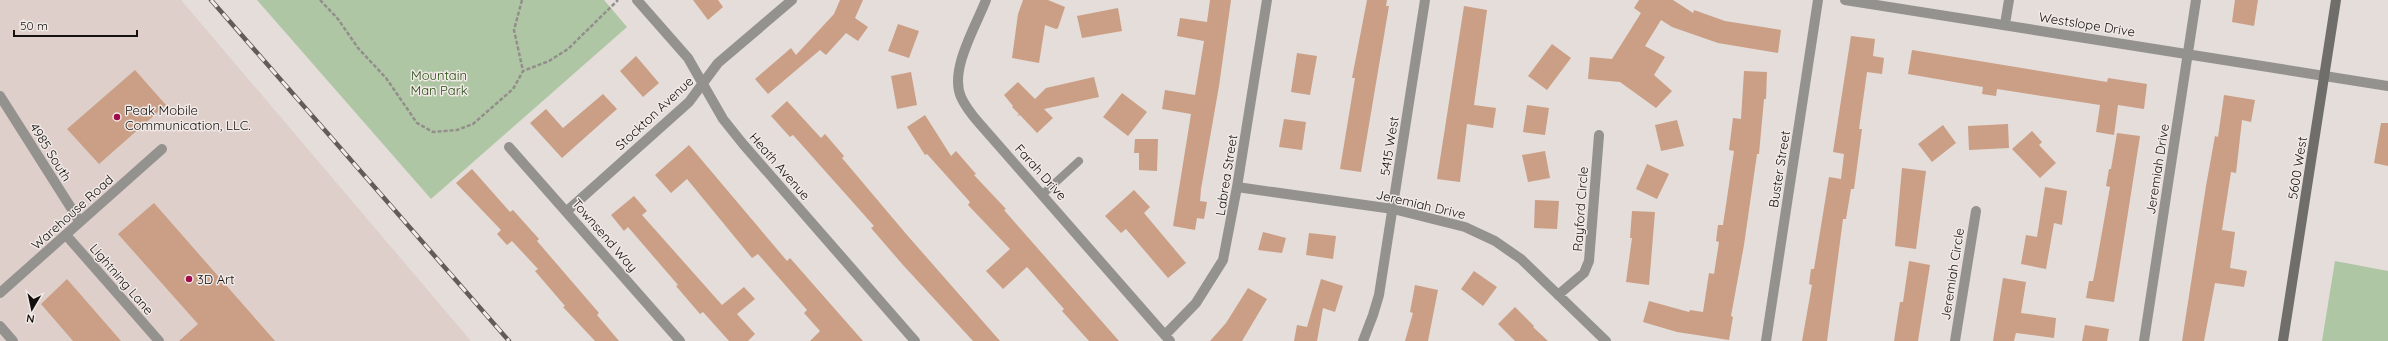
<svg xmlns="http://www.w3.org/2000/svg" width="2388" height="341" font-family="Quicksand,sans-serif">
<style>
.built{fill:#dfcfca}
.green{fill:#afc6a4}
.building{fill:#ca9f85}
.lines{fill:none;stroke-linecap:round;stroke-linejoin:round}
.path{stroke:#938e8b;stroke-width:2.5;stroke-dasharray:4 2;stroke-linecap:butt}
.lane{stroke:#93928f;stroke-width:8}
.street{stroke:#93928f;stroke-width:10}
.secondary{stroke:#6f6e6a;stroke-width:10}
.rail-casing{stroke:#615c5a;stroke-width:4.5}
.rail{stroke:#f1eae7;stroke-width:3;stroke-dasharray:9;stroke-linecap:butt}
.poi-dot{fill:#a10b4e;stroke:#f1eae7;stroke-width:1.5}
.labels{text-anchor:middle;stroke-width:3;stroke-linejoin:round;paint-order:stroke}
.street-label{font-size:13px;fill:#13100f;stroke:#f1eae7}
.park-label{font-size:13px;fill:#274a11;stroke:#f1eae7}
.poi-label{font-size:13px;fill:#13100f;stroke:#f1eae7;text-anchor:start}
</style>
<rect width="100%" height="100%" fill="#e4ddda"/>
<path class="built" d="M0,0H181L471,341H0Z"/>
<path class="green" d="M257,0H604L627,27L431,199Z
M2335,261L2388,271V341H2322Z"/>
<path class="building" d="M693,0H718L723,7L708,20Z
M840,0H863L855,18L868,27L858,41L846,33L826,55L820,50L768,94L755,79L791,48L796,55L834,14Z
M1023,0H1048L1065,7L1058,28L1056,29L1045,25L1039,63L1012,58L1018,14Z
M1210,0H1231L1219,86L1201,189L1200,201L1207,202L1204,219L1197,218L1195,230L1173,226L1191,114L1162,109L1165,90L1195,95L1204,41L1177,36L1180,18L1207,22Z
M1367,0H1387L1386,6H1389L1361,172L1340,169L1355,78H1352Z
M1639,0H1673L1693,13L1694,10L1725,21L1781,30L1778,53L1718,43L1672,27L1661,20L1645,46L1665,57L1654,75L1672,91L1656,108L1620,82L1588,79L1590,57L1612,59L1641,13L1634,8Z
M2235,0H2258L2254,26L2232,22Z
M1464,6L1487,10L1474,105L1496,108L1493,128L1467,124L1460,182L1437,179Z
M1118,8L1122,31L1082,38L1077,16Z
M898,24L919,31L909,58L888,51Z
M1851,36L1875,39L1873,56L1884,58L1882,74L1867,72L1859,129H1862L1854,189H1851L1846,219H1843L1827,341H1802L1812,285L1809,284L1811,269H1814L1829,177L1841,179L1844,154L1833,152Z
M1552,44L1571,58L1547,90L1528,76Z
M1912,50L2107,82L2108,78L2147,84L2144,109L2118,105L2114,135L2096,132L2100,105L1997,89L1996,96L1982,94L1983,87L1908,74Z
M1297,53L1317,56L1310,95L1291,92Z
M636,56L659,83L643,97L620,71Z
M135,70L166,105L99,164L67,129Z
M1744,71L1767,72L1766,99H1764L1759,154H1757L1744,245L1731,316L1733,317L1729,340L1677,332L1643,322L1649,301L1689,312L1690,310L1703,312L1709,273L1714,274L1719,242L1716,241L1718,225H1723L1734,151L1729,150L1733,118L1741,119Z
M911,72L917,105L897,109L891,76Z
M1094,77L1099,97L1044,109L1053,118L1037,133L1020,115L1017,116L1019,114L1012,107L1013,106L1004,95L1018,82L1035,99L1046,88Z
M1122,93L1147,112L1128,136L1103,117Z
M603,94L617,109L562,158L530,123L546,109L563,128Z
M2224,95L2255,100L2251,122L2242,120L2236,173L2231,172L2222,230L2235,232L2230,268L2247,271L2244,287L2215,283L2204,341H2182L2206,186L2215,136L2218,137Z
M787,101L821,138L825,134L844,156L842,158L907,235L1000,341H973L903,265L871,228L874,226L793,135L790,137L771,116Z
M1527,105L1549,108L1545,135L1523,132Z
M925,115L951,156L956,151L976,174L974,175L1006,209L1004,210L1119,341H1089L1062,311L1064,309L1027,267L1003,289L986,271L1010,249L968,205L970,202L927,154L925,155L907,127Z
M1284,119L1306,122L1302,150L1279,147Z
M1677,120L1684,146L1661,151L1655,125Z
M2381,123H2388V166L2374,163Z
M2008,124L2009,148L1969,150L1968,126Z
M1943,125L1956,143L1932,162L1918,144Z
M2032,131L2042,142L2039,145L2056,163L2040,178L2012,149Z
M2117,133L2140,136L2114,302L2086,298L2089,281H2093L2096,266L2110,187L2106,186L2109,169H2111Z
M1135,139H1158L1157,171L1139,170V153H1134Z
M689,145L787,261L790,258L863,341H810L820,331L804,313L807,310L758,254L752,258L687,179L671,193L655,175Z
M1545,151L1550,178L1528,182L1522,155Z
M1647,164L1669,174L1657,199L1636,189Z
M1902,168L1926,171L1916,249L1895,246Z
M472,169L510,212L513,210L539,239L537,241L599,313L597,315L619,341H595L563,307L565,306L535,271L538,269L512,241L507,245L497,234L501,230L456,183Z
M2045,187L2067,191L2062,225L2054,223L2046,269L2021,264L2026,235L2037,237Z
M1134,190L1150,207L1144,213L1186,263L1168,278L1126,229L1121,233L1105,216Z
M634,196L647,211L642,215L722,305L744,287L755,299L737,314L755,334L748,341H729L703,312L700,314L676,286L678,285L628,227L624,231L611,215Z
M1535,200L1559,201L1557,229L1534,228Z
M154,203L275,341H179L198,324L118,234Z
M1632,211L1655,212L1649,285L1626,282L1632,238H1630Z
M1263,232L1286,238L1282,253L1258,250Z
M1309,233L1336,236L1333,259L1306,255Z
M1909,261L1930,265L1918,341H1894L1900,302H1903Z
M1474,271L1497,287L1483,306L1461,289Z
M2003,278L2026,282L2021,313L2056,318L2054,338L2016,333L2014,341H1993Z
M67,279L121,341H73L41,304Z
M1321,279L1343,286L1335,312L1323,308L1317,341H1294L1297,325L1307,327Z
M1415,285L1438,290L1428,341H1405L1413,313L1410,312Z
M1248,288L1267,299L1242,341H1210L1226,323Z
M1515,307L1534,326L1533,327L1548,341H1515L1498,324Z
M2085,325L2109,329L2107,341H2082Z"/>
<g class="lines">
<path class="path" d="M320,0L338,19L358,48L386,78L417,123L433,132L457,130L473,124L513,89L523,71L549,61L568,49L618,0
M522,0L514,30L523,71"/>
<path class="lane" d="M1043,194L1079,161"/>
<path class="street" d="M637,0L688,58L723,119L743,144L915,341
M986,0C976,26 949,70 961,97C965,106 972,115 979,123L1170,341
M1845,0L2388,86
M2005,24L2009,0
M0,96L80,222
M509,147L680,341
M1237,187L1393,209L1465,227L1495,241L1521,259L1606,341
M567,211L689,102L718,63L792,0
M66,235L159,341
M0,293L162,149
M1558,295L1584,273L1589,261L1599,135
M0,326L13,341
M1165,335L1196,303L1223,260L1237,187L1267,0
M1363,341L1373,315L1379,295L1425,0
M1766,341L1818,0
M1955,341L1976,211
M2144,341L2196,0"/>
<path class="secondary" d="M2283,341L2336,0"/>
<g class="rail-casing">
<path id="rail" d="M211,0L509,341"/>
</g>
<use href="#rail" class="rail"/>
</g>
<g class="poi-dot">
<circle cx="117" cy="117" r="4"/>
<circle cx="189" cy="279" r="4"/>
</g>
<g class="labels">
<g class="street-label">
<text transform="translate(2087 24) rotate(9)" y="5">Westslope Drive</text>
<text transform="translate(654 113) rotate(-43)" y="5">Stockton Avenue</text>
<text transform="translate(1389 146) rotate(-81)" y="5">5415 West</text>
<text transform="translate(51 152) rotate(58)" y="5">4985 South</text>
<text transform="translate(780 166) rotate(49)" y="5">Heath Avenue</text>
<text transform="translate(2297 168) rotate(-81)" y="5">5600 West</text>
<text transform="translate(1779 169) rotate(-81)" y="5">Buster Street</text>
<text transform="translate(2157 169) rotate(-81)" y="5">Jeremiah Drive</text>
<text transform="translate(1041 172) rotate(48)" y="5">Farah Drive</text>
<text transform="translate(1226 175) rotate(-81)" y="5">Labrea Street</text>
<text transform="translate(1421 204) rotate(13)" y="5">Jeremiah Drive</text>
<text transform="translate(1580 209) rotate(-86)" y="5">Rayford Circle</text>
<text transform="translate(72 212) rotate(-42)" y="5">Warehouse Road</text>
<text transform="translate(605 235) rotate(49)" y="5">Townsend Way</text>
<text transform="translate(1952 274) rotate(-81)" y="5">Jeremiah Circle</text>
<text transform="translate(122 279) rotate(49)" y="5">Lightning Lane</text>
</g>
<g class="park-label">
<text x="439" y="80">Mountain<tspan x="439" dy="15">Man Park</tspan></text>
</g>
<g class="poi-label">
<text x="125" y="115">Peak Mobile<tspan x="125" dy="15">Communication, LLC.</tspan></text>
<text x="197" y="284">3D Art</text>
</g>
</g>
<g transform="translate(32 309) rotate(189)" stroke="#f1eae7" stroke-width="3" paint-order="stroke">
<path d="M0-3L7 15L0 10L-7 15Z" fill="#13100f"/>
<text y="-6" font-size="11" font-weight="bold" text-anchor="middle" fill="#13100f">N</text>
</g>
<path d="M14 30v6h123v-6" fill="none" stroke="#13100f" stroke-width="2"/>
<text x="20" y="30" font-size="12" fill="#13100f" stroke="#f1eae7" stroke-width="3" paint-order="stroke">50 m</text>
</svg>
